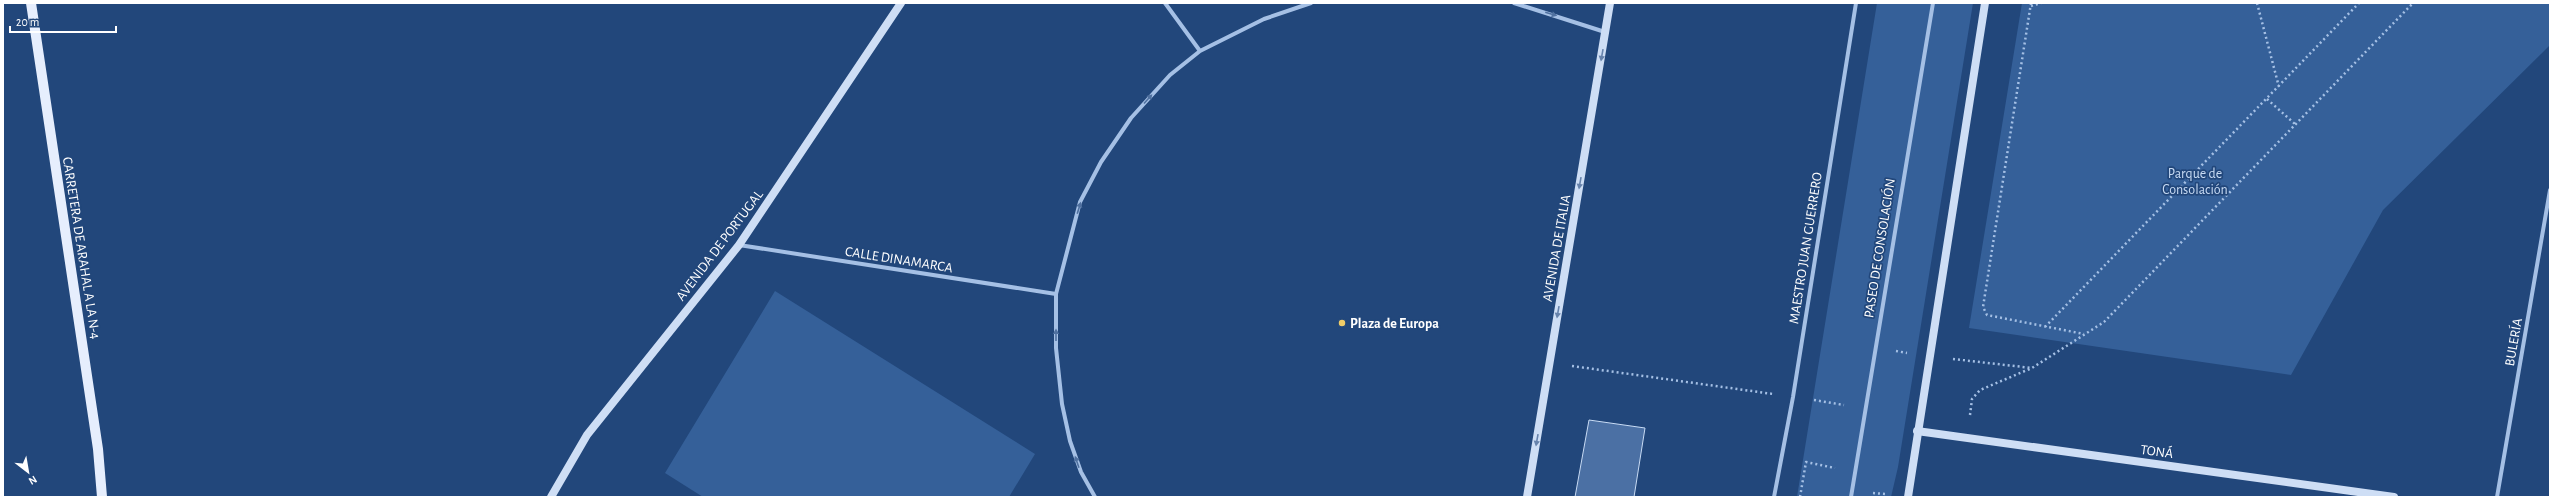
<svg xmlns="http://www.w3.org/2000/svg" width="2553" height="500" font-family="'Alegreya Sans',sans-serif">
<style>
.green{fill:#356099}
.building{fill:#4b70a4;stroke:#c8dbf4}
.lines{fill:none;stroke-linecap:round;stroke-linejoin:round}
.path{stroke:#a5c0e5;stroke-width:2.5;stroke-dasharray:2 3;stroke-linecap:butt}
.street{stroke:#a5c0e5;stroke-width:4}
.secondary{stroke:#cedef5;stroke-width:8}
.primary{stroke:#e6eefd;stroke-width:10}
.oneway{fill:#5071a0}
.oneway2{fill:#6783ac}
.poi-dot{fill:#f1cd67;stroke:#22477b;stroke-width:1.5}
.labels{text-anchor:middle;stroke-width:3.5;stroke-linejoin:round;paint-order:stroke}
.park-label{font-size:14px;fill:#c8dbf4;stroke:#22477b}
.street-label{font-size:14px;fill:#fff;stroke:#22477b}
.poi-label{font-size:14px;font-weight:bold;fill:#fff;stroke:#22477b;text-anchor:start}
</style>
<rect width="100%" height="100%" fill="#22477b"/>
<path class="green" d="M1877,3H1973L1898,467L1891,497H1797Z
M2022,3H2550V45L2383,210L2291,375L1969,328Z
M775,291L1035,454L1009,497H703L665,473Z"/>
<path class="building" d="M1589,420L1645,428L1634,497H1575Z"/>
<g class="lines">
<path class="path" d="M2031,3L1983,307L1987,315L2084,334
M2257,3L2279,87
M2031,6L2041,3
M2267,99L2295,124
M2045,327L2359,3
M1896,351L1907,353
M1953,359L2032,368
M1572,366L1773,394
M1814,400L1844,405
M1970,415L1972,399L1980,390L2032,368L2104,322L2413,3
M1873,493L1886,494
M1800,497L1806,462L1835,468"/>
<path class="street" d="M1165,3L1200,51
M1514,3L1605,32
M739,245L1056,294
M1095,497L1081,472L1070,441L1062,404L1056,348V294L1080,202L1101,162L1131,118L1170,75L1200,51L1264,19L1311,3
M1774,497L1793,397L1856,3
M1851,497L1933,3
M2497,497L2550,190"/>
<path class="secondary" d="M1917,431L2394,497
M551,497L587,435L739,245L901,3
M1527,497L1610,3
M1908,497L1985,3"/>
<path class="primary" d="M31,3L98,449L102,497"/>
</g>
<defs><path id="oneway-solid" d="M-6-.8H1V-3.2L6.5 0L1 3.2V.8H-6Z"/></defs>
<g class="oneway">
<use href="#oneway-solid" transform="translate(1551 14) rotate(16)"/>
<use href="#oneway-solid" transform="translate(1148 99) rotate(-48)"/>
<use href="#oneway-solid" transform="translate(1079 208) rotate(-73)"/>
<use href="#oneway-solid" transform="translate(1056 335) rotate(-90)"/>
<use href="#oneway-solid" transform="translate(1077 462) rotate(-109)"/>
</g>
<g class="oneway2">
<use href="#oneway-solid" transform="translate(1602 55) rotate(100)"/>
<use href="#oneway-solid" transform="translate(1580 183) rotate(100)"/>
<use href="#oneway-solid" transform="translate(1558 312) rotate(100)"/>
<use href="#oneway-solid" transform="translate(1537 440) rotate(100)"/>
</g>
<circle class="poi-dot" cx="1342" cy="323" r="4"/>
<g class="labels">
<g class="park-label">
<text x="2195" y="178">Parque de<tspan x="2195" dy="16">Consolación</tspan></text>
</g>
<g class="street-label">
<text transform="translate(719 245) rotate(-53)" y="5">AVENIDA DE PORTUGAL</text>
<text transform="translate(82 248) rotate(81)" y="5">CARRETERA DE ARAHAL A LA N-4</text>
<text transform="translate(1556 248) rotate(-80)" y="5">AVENIDA DE ITALIA</text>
<text transform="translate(1805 248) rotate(-81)" y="5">MAESTRO JUAN GUERRERO</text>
<text transform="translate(1879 248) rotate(-81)" y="5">PASEO DE CONSOLACIÓN</text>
<text transform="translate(899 259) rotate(9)" y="5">CALLE DINAMARCA</text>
<text transform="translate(2513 342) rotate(-80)" y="5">BULERÍA</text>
<text transform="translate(2157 451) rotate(8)" y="5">TONÁ</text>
</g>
<g class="poi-label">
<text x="1350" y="328">Plaza de Europa</text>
</g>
</g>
<rect width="2553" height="500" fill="none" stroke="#ffffff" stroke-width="8"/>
<g transform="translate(28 472) rotate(149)" stroke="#22477b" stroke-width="3" paint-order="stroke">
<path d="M0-3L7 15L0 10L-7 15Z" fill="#ffffff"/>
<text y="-6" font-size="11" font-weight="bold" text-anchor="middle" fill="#ffffff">N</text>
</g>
<path d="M10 26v6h106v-6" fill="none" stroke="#ffffff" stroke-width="2"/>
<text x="16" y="26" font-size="12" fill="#ffffff" stroke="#22477b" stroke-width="3" paint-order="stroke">20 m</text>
</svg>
